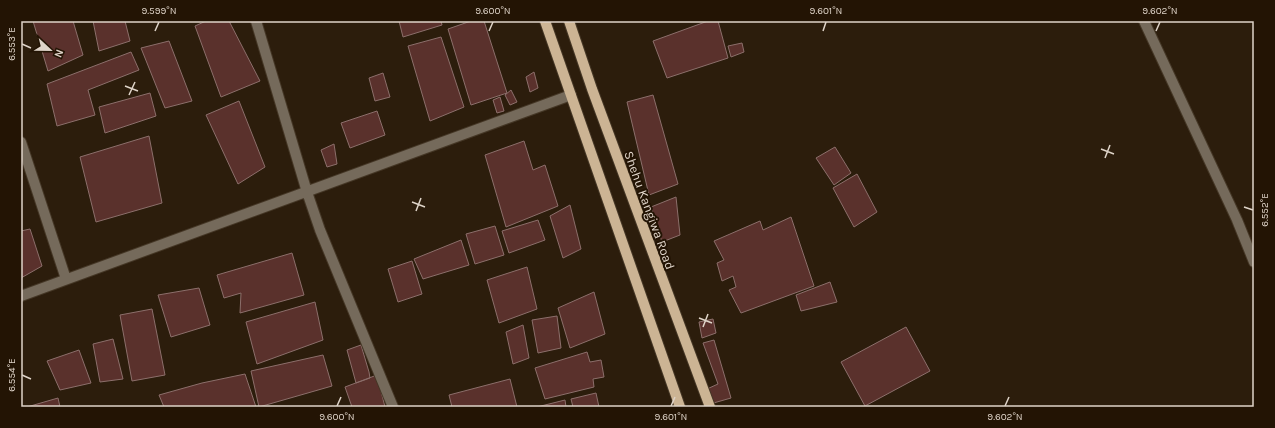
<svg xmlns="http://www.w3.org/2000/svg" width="1275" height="428" font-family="Karla,sans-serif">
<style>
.building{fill:#5a312c;stroke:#8c6f6b}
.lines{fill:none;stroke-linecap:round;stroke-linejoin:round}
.minor-casing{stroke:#453726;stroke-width:12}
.major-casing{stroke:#453726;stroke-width:12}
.minor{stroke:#756a5b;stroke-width:10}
.major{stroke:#ccb494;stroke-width:10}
.ticks{fill:none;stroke:#dfd4c9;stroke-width:1.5}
.labels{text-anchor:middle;stroke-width:4;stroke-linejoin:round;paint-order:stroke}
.street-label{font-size:13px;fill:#dfd4c9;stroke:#231404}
.neatline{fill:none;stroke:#dfd4c9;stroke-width:1.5}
.ticks-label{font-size:10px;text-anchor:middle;fill:#dfd4c9}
</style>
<rect width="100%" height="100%" fill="#2c1d0c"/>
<path class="building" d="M33,21H73L83,55L48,71Z
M93,21H125L130,41L99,51Z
M206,21H229L260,81L221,97L195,26Z
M399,21H441L442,25L403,37Z
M471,21H484L507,93L471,105L448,29Z
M708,21H718L728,58L667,78L653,41Z
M441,37L464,107L430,121L408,46Z
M169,41L192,101L165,108L141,48Z
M742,43L744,52L731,57L728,46Z
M131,52L139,70L88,90L95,115L57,126L47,84Z
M534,72L538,88L530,92L526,77Z
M383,73L390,97L375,101L369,78Z
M511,90L517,102L510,105L505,95Z
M150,93L156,116L105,133L99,107Z
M653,95L678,184L649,195L627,102Z
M500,97L504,111L497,113L493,100Z
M239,101L265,167L238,184L206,115Z
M377,111L385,135L350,148L341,123Z
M149,136L162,203L96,222L80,157Z
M524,141L533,170L545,165L558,206L506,227L485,155Z
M334,144L337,164L327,167L321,150Z
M835,147L851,173L834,185L816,158Z
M857,174L877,212L854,227L833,188Z
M676,197L680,235L662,242L651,207Z
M570,205L581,249L563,258L550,216Z
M791,217L814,286L741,313L729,290L736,287L733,276L722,281L717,263L724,260L714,241L760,221L763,230Z
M538,220L545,240L509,253L502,231Z
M495,226L504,255L475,264L466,234Z
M30,229L42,266L21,278V231Z
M461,240L469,265L423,279L414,259Z
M292,253L304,295L240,313L241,293L224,298L217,275Z
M412,261L422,294L398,302L388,269Z
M527,267L537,309L499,323L487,280Z
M830,282L837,302L801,311L796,295Z
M199,288L210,325L171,337L158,295Z
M594,292L605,334L570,348L558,308Z
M315,302L323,340L257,364L246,322Z
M152,309L165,375L132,381L120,315Z
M557,316L561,348L538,353L532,320Z
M713,319L716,333L702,338L699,322Z
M523,325L529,358L513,364L506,332Z
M906,327L930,371L865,406L841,362Z
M113,339L123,379L100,382L93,344Z
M714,340L731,398L710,404L707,389L718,384L703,343Z
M361,345L369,372L370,378L356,383L347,350Z
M79,350L91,383L60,390L47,361Z
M587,352L590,362L601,360L604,377L593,379L594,387L545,399L535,368Z
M323,355L332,386L259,407L251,371Z
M245,374L256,407H164L159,395L202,383Z
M377,375L385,407H352L345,387Z
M510,379L517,407H452L449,395Z
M596,393L599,407H573L571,399Z
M58,398L60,407H27Z
M565,400L566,407H537Z"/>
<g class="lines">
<g class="minor-casing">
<path id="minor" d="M256,21L307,192L320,230L393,407
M1144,21L1237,220L1254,262
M21,142L66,279
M21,296L571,95"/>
</g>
<g class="major-casing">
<path id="major" d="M545,21L680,407
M569,21L592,89L710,407"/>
</g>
<use href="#minor" class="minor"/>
<use href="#major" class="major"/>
</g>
<path class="ticks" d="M155,31L159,22M489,31L493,22M823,31L826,22M1156,31L1160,22M22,44L31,48M125,86L138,91M129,95L135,82M1101,149L1114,154M1105,158L1110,145M412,202L425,207M1244,207L1253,210M416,211L421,198M699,318L712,323M703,327L708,314M22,375L31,379M337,406L341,397M671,406L675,397M1005,406L1009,397"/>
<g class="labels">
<g class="street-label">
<text transform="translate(650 210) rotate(70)" y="5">Shehu Kangiwa Road</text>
</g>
</g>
<rect width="1275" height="428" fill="none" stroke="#231404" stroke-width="44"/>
<g transform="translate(50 50) rotate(112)" stroke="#231404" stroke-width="3" paint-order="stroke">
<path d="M0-3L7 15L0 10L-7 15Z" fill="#dfd4c9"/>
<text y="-6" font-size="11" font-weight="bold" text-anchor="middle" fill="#dfd4c9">N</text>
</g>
<rect x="22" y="22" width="1231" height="384" class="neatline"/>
<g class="ticks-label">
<text x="159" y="14">9.599°N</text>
<text x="493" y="14">9.600°N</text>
<text x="826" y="14">9.601°N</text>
<text x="1160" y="14">9.602°N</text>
<text transform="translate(11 44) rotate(-90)" y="4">6.553°E</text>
<text transform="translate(1264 210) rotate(-90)" y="4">6.552°E</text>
<text transform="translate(11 375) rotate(-90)" y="4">6.554°E</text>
<text x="337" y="420">9.600°N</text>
<text x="671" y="420">9.601°N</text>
<text x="1005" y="420">9.602°N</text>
</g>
</svg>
